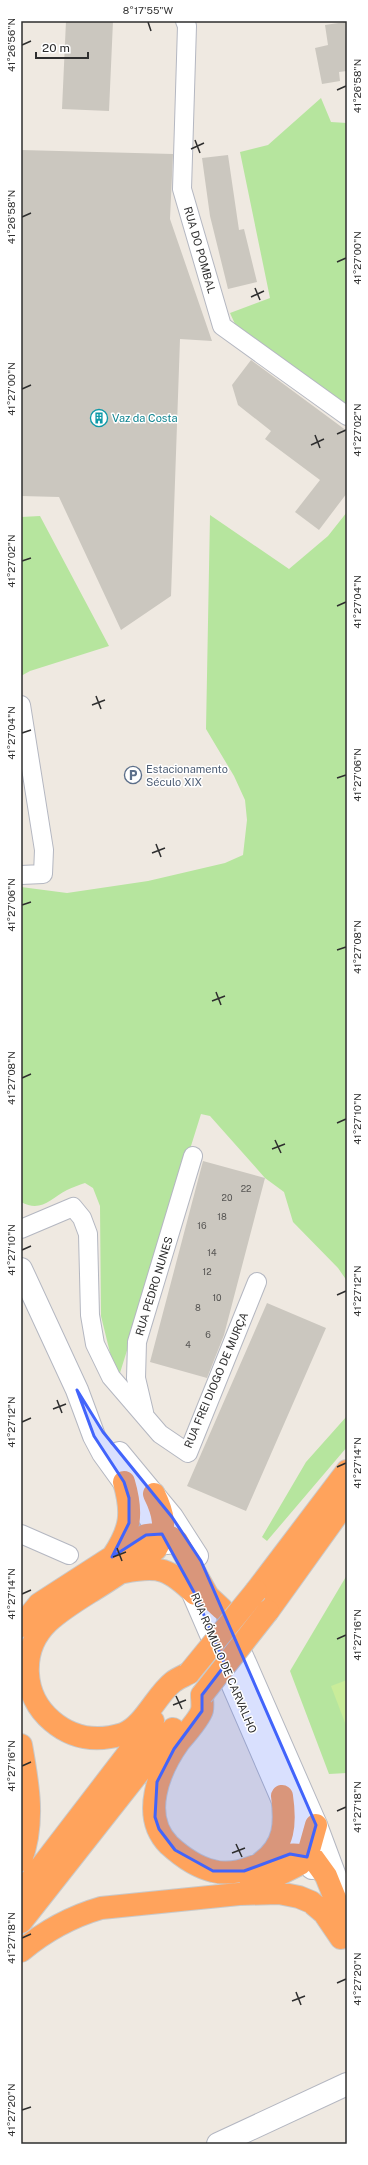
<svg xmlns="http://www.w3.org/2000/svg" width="368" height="2165" font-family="'Public Sans',sans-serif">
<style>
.green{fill:#b6e59e}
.pitch{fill:#c9ec9a}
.building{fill:#cbc7bf}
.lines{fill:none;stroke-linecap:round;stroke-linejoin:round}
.street-casing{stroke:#b4b7c1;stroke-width:20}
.secondary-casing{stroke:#b4b7c1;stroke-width:24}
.highway-casing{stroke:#c9c9c9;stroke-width:24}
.street{stroke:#fff;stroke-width:18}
.secondary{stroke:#fff;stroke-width:22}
.highway{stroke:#ffa35c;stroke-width:22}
.highway-bridge-casing{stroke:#c9c9c9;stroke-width:24;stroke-linecap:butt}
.highway-bridge{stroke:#ffa35c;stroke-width:22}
.marked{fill:#4264fb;fill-opacity:0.2;stroke:#4264fb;stroke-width:3;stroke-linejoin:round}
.ticks{fill:none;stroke:#2e2e2e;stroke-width:1.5}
.labels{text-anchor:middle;stroke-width:3;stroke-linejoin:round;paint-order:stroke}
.number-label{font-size:9px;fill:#555452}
.street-label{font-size:11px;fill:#2e2e2e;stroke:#fff}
.culture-label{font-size:11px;fill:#0d838f;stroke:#fff;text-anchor:start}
.service-label{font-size:11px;fill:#4e5e75;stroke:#fff;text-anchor:start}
.neatline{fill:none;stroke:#2e2e2e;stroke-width:1.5}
.ticks-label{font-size:10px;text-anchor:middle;fill:#2e2e2e}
</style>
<rect width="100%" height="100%" fill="#efe9e1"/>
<path class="green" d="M321,98L331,122L347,123V407L235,324L230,313L270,298L240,152L268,145Z
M347,512V1281L338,1268L293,1222L284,1192L265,1178L210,1116L201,1114L119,1376L112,1361L101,1316L100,1206L93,1188L85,1183C79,1185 73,1187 67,1190C50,1199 41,1213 21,1202V887L67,893L148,881L225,863L243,855L247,820L245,800L234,776L206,729L210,515L289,569L328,536Z
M40,516L109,646L30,671L21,676V517Z
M347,1416V1447L267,1541L262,1537L306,1462Z
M347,1575V1773L329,1774L290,1671Z"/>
<path class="pitch" d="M347,1680V1728L331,1686Z"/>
<path class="building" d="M66,21H113L109,111L62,109Z
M345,22L347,71L339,72L340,81L322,84L315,48L328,45L325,25Z
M21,150L173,154L170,219L212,341L180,339L171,596L121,630L59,497L21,496Z
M228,155L239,230L244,229L257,282L228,289L210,216L202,158Z
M251,360L347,431V493L319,530L295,512L320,480L265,439L271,431L238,405L232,385Z
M203,1161L265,1178L224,1335L207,1378L150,1362Z
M267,1303L326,1328L246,1511L187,1486Z"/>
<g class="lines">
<g class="street-casing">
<path id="street" d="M185,21L187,26L182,189L222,326L347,416
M21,705L44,850L43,874L21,875
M21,1229L73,1207L82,1218L88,1234L90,1315L95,1344L111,1377L160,1434L188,1453L257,1282
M144,1412L136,1378L137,1342L193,1156
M21,1534L69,1555"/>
</g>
<g class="secondary-casing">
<path id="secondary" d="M21,1269L77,1390L94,1436L103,1453L168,1543
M119,1453L172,1517L197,1556
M186,1577L312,1868
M232,1633L316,1825L341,1892
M218,2144L347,2084"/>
</g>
<g class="highway-casing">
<path id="highway" d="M154,1494C163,1512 168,1530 156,1549C136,1562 116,1576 95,1589C79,1599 62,1609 48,1622C19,1650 22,1696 52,1721C73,1739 97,1742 123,1734C144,1726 156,1695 173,1682C178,1678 184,1676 189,1673
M113,1556C131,1529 133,1513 124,1482
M124,1572C160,1565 169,1569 195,1594
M256,1591L347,1471
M268,1611L347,1501
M21,1626L39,1604L146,1535C158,1533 168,1534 177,1541L208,1596L222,1609
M202,1695C202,1700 203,1705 202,1710C200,1718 185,1735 179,1742C159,1770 140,1816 169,1845C181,1856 196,1867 213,1871C240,1878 263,1860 289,1855C295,1853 306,1856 313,1858L326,1876L343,1918L347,1920
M21,1745C28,1784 35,1822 21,1860
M262,1862C285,1845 286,1823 282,1796
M248,1890L300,1864L307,1857L316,1825
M21,1893L153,1721
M21,1922L173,1729
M21,1951C45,1931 70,1917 101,1908L239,1894L279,1893L299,1897L311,1902L324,1913L341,1938"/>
</g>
<use href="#street" class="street"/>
<use href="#secondary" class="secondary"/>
<use href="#highway" class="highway"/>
<g class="highway-bridge-casing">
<path id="highway-bridge" d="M189,1673L256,1591
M202,1695L268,1611"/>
</g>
<use href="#highway-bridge" class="highway-bridge"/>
</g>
<path class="marked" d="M77,1390L103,1432L172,1517L201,1561L316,1825L307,1857L290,1854L244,1871H213L175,1850L159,1829L155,1817L157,1782L174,1749L202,1711V1695L225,1665L195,1594L162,1534L146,1535L112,1557L129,1523V1498L124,1482L94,1436Z"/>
<path class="ticks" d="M148,22L151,31M22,45L31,41M337,90L346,86M195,140L200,153M191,149L204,143M22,217L31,213M337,262L346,258M255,288L260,300M251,297L264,291M22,389L31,385M337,434L346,430M315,435L320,448M311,445L324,439M22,561L31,558M337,606L346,602M96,696L101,709M92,705L105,700M22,733L31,730M337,778L346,775M156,844L161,857M152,853L165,848M22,905L31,902M337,950L346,947M216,992L221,1005M212,1001L225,996M22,1078L31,1074M337,1123L346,1119M275,1140L281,1153M272,1149L285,1144M22,1250L31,1246M337,1295L346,1291M57,1400L62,1413M53,1409L66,1404M22,1422L31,1418M337,1467L346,1463M117,1548L122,1561M113,1557L126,1552M22,1594L31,1590M337,1639L346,1635M176,1696L182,1709M173,1705L186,1700M22,1766L31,1762M337,1811L346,1807M236,1844L242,1857M232,1853L245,1848M22,1938L31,1934M337,1983L346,1979M296,1992L301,2005M292,2001L305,1996M22,2110L31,2107"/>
<defs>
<g id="building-ring" transform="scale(0.9)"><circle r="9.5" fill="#fff" stroke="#0f9aa8" stroke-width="1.5"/><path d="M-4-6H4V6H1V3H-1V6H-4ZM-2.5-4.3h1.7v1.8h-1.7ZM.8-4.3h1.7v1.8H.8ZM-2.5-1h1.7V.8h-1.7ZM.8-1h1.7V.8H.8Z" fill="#0f9aa8"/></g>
<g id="parking-ring" transform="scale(0.9)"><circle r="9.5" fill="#fff" stroke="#5c6f8a" stroke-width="1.5"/><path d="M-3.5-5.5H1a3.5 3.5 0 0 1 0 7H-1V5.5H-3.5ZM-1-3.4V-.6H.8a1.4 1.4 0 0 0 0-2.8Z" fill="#5c6f8a"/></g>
</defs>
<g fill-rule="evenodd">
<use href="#building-ring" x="99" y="418"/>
<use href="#parking-ring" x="133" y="775"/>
</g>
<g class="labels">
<g class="number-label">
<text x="246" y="1192">22</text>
<text x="227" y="1201">20</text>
<text x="222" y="1220">18</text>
<text x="202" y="1229">16</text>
<text x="212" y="1256">14</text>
<text x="207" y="1275">12</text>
<text x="217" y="1301">10</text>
<text x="198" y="1311">8</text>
<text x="208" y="1338">6</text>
<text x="188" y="1348">4</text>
</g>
<g class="street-label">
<text transform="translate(200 250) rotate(74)" y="4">RUA DO POMBAL</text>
<text transform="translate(154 1286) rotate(-73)" y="4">RUA PEDRO NUNES</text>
<text transform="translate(216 1380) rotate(-67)" y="4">RUA FREI DIOGO DE MURÇA</text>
<text transform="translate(224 1663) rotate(67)" y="4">RUA RÓMULO DE CARVALHO</text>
</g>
<g class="culture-label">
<text x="112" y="422">Vaz da Costa</text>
</g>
<g class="service-label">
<text x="146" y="773">Estacionamento<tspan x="146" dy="13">Século XIX</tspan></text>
</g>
</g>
<rect width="368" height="2165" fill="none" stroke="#ffffff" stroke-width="44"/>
<path d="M36 52v6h52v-6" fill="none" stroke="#2e2e2e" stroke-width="2"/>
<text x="42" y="52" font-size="12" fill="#2e2e2e" stroke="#ffffff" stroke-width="3" paint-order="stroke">20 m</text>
<rect x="22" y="22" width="324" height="2121" class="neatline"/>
<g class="ticks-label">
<text x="148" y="14">8°17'55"W</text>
<text transform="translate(11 45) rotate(-90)" y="4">41°26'56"N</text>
<text transform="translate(357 86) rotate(-90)" y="4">41°26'58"N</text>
<text transform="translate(11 217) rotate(-90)" y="4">41°26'58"N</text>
<text transform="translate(357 258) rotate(-90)" y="4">41°27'00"N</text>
<text transform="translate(11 389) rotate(-90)" y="4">41°27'00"N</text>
<text transform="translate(357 430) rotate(-90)" y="4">41°27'02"N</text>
<text transform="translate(11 561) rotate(-90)" y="4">41°27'02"N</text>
<text transform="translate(357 602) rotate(-90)" y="4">41°27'04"N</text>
<text transform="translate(11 733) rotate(-90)" y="4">41°27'04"N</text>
<text transform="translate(357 775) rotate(-90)" y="4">41°27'06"N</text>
<text transform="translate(11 905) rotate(-90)" y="4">41°27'06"N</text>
<text transform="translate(357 947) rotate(-90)" y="4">41°27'08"N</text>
<text transform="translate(11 1078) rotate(-90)" y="4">41°27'08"N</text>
<text transform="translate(357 1119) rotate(-90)" y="4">41°27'10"N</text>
<text transform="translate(11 1250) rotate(-90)" y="4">41°27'10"N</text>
<text transform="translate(357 1291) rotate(-90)" y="4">41°27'12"N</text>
<text transform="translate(11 1422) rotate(-90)" y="4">41°27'12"N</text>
<text transform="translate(357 1463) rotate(-90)" y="4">41°27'14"N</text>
<text transform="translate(11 1594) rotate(-90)" y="4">41°27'14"N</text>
<text transform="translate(357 1635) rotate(-90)" y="4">41°27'16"N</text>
<text transform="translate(11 1766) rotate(-90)" y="4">41°27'16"N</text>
<text transform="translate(357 1807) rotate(-90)" y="4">41°27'18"N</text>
<text transform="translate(11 1938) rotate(-90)" y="4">41°27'18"N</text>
<text transform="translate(357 1979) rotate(-90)" y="4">41°27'20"N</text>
<text transform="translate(11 2110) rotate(-90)" y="4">41°27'20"N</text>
</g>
</svg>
